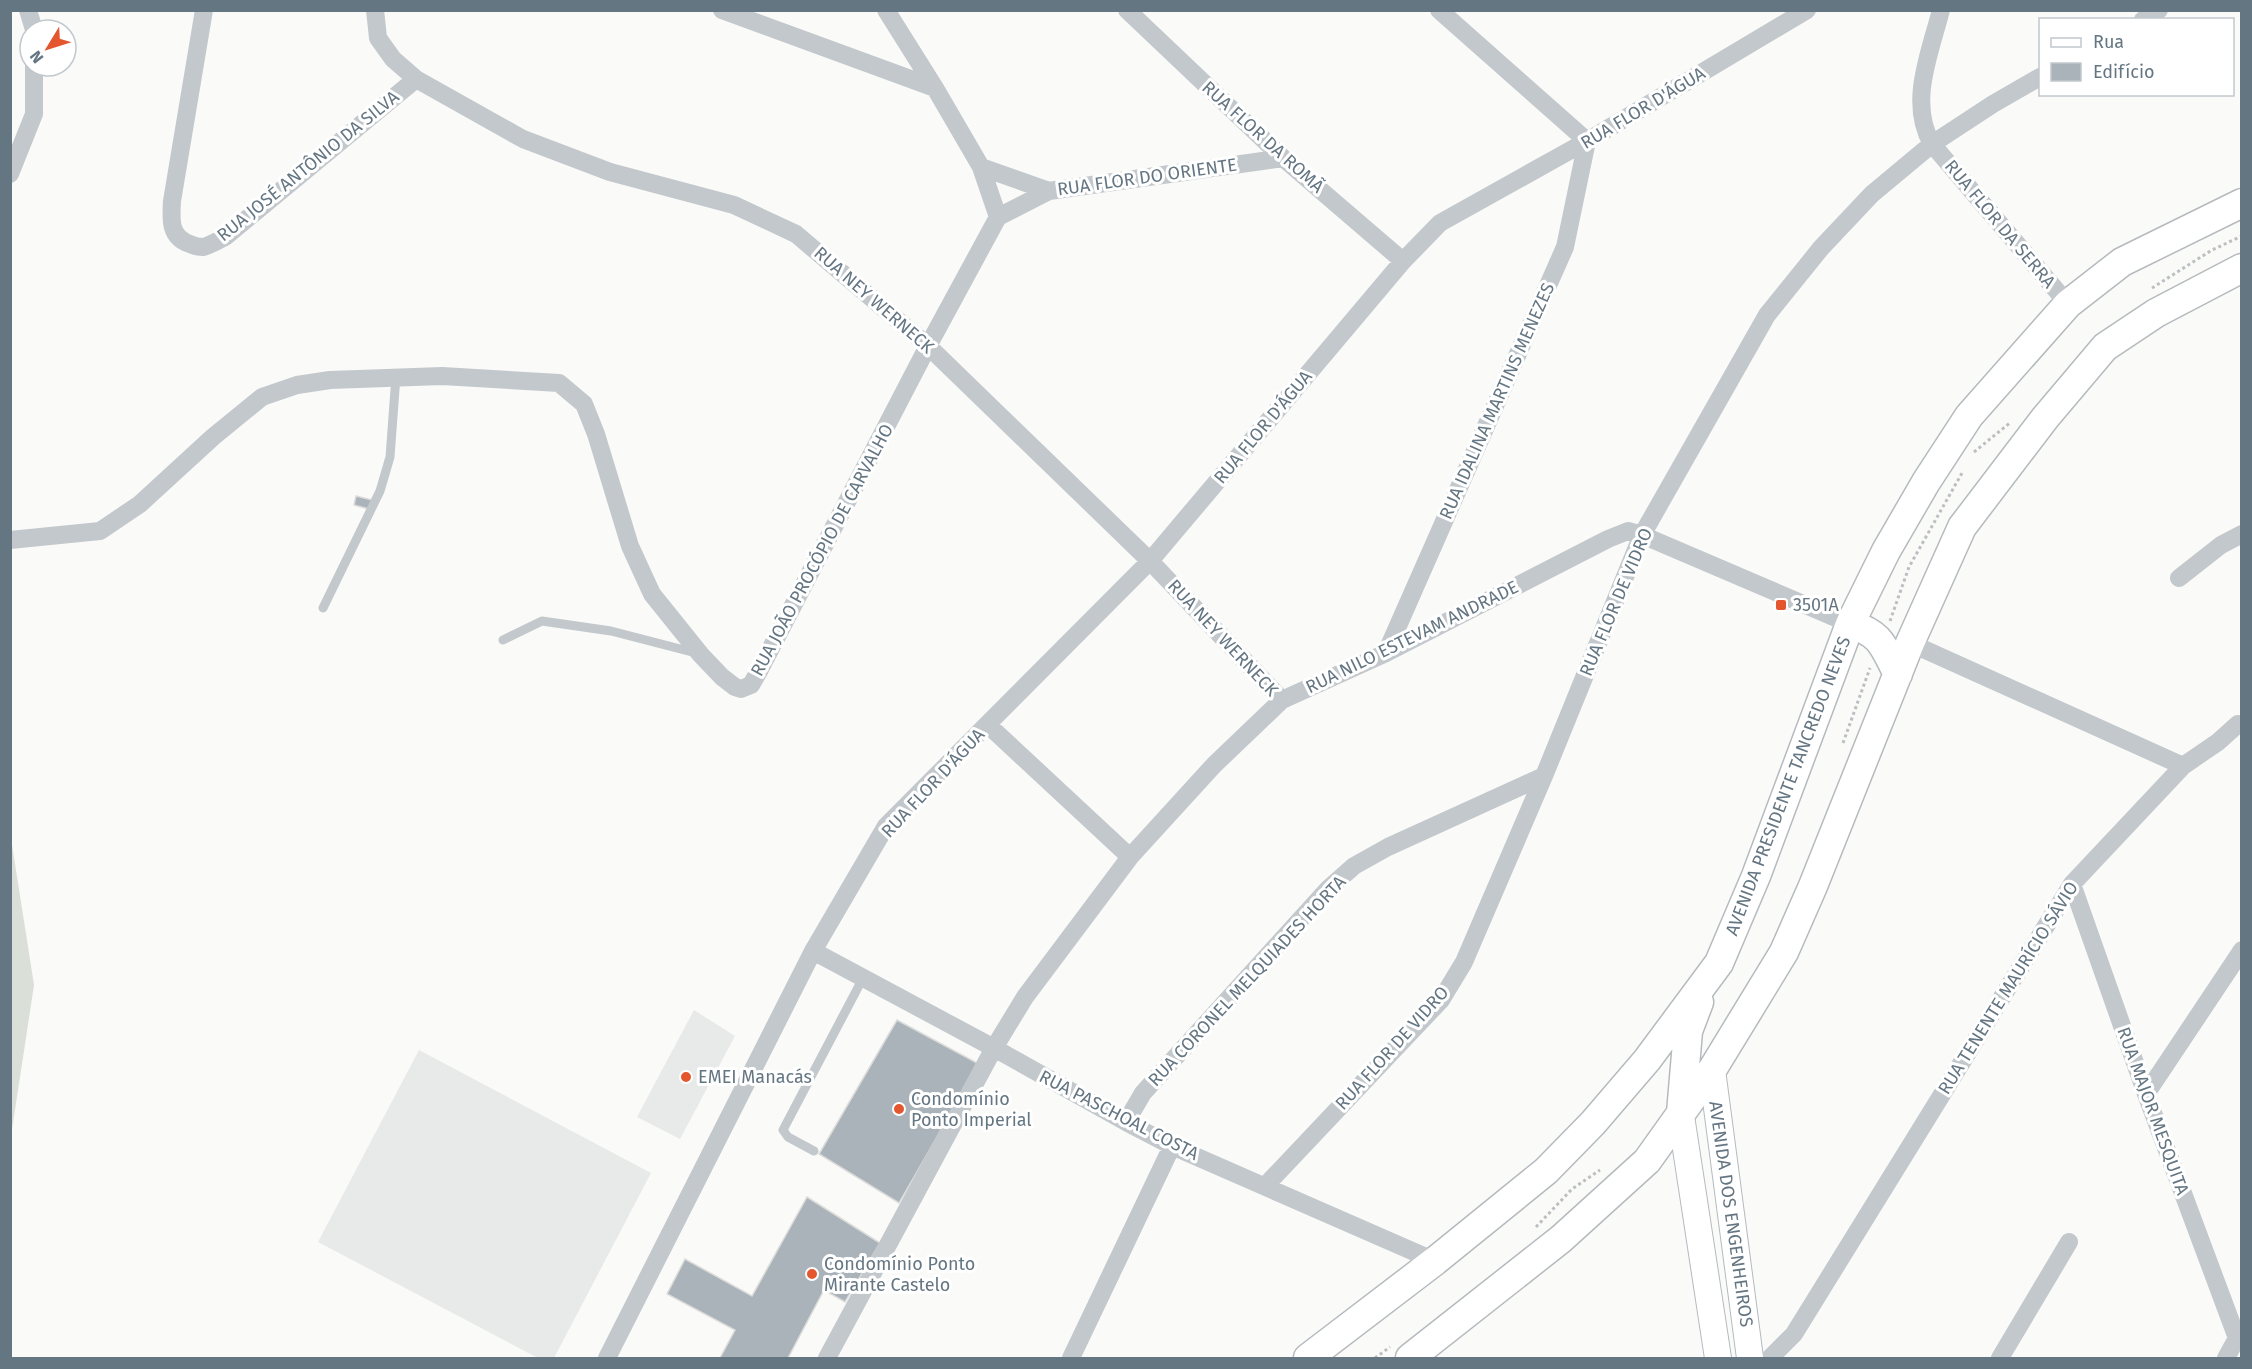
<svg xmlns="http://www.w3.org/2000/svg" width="2252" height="1369" font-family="'Fira Sans',sans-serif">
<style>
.built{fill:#e8e9e9}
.green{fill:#dadfd7}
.building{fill:#aab3b9;stroke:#dcdcda;stroke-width:1.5}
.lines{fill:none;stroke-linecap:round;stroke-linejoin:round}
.secondary-casing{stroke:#b3babf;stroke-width:28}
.primary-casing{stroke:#b5babe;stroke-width:31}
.path{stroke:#bbbfc2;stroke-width:3;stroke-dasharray:3 3;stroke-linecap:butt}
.lane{stroke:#c3c8cc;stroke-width:9}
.street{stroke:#c3c8cc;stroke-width:18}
.secondary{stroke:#fff;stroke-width:26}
.primary{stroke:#fff;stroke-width:28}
.poi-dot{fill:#e4572e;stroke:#fff;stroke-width:2}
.labels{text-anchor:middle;stroke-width:6;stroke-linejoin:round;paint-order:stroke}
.street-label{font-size:18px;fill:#657683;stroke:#fff}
.poi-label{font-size:18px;fill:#657683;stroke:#fff;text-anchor:start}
</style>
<rect width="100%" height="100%" fill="#fafaf8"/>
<path class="built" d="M694,1010L735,1036L680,1139L637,1117Z
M419,1050L651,1173L554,1358H538L318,1242Z"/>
<path class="green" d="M10,832L34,985L11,1136H10Z"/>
<path class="building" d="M356,496L372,500L369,509L354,505Z
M897,1020L979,1064L899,1203L819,1154Z
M807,1197L880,1243L845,1302L824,1290L788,1358H720L735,1330L667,1294L685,1259L752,1296Z"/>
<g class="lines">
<g class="secondary-casing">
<path id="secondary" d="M1712,1070L1750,1358
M1681,1116L1718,1358"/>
</g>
<g class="primary-casing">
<path id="primary" d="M1850,624C1882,634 1883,646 1898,674
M1681,1113L1688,1031L1699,1002
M1308,1358L1435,1261L1546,1171L1593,1123L1647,1060L1719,963L1756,876L1850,624L1886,551L1926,482L1969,416L2068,304L2122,262L2242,203
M1410,1358L1561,1239L1647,1161L1712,1070L1784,952L1813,886L1910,643L1962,527L2045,418L2105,347L2156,313L2242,268"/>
</g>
<path class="path" d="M2152,288L2212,250L2242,236
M1974,452L2011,422
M1890,621L1909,567L1962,473
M1843,743L1870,668
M1536,1227L1572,1189L1600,1170
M1375,1358L1390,1347"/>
<path class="lane" d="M323,608L380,491L390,457L396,376
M503,640L542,621L611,631L696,653
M814,1151L788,1137L783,1130L863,978"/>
<path class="street" d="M28,10L34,30
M204,10L172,201C171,219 169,237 190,244C194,246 200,247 203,247C211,245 219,240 225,237L416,79
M375,10L378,38L393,59L416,79L523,139L610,172L734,205L796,234L928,346L1150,561L1282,700
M722,10L935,88
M886,10L935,88L981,167L998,217
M1127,10L1283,158L1403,261
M1941,10C1930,53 1908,103 1932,144L2068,304
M2143,20L2159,10
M981,167L1049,191L1283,158
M10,174L34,114V66
M10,540L100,531L140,504L213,437L262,397L297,385L330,380L442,376L559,383L584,404L596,434L630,546L652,594L701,655L722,677L735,687L741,689L751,685L759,671L928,346L998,217L1049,191
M2179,578L2221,545L2242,534
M1910,643L2183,766
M1386,653L1565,247L1587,141L1439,10
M988,725L1130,857
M2072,884L2146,1094L2237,1338
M813,951L994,1048L1126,1122L1172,1146L1435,1261
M2146,1094L2242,950
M1126,1122L1143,1093L1328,889L1354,866L1388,847L1544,776
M1266,1185L1441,1000L1464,962L1544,776L1642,535L1767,315L1821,248L1872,194L1932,144L1993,104L2040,77
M607,1358L813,951L886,826L1150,561L1403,261L1440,223L1587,141L1807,10
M827,1358L994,1048L1025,997L1130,857L1214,765L1282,700L1386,653L1608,539L1628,531L1642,535L1850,624
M1071,1358L1172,1146
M1770,1358L1794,1334L2072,884L2183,766L2218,742L2238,724
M2000,1358L2069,1242
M2226,1358L2237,1338L2242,1337"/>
<use href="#secondary" class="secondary"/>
<use href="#primary" class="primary"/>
</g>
<g class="poi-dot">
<rect x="1775" y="599" width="12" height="12" rx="3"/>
<circle cx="686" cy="1077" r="6"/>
<circle cx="899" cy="1109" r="6"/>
<circle cx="812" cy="1274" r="6"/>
</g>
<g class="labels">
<g class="street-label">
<text transform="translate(1643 108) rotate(-31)" y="6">RUA FLOR D'ÁGUA</text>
<text transform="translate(1263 137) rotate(42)" y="6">RUA FLOR DA ROMÃ</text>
<text transform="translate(308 166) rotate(-39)" y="6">RUA JOSÉ ANTÔNIO DA SILVA</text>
<text transform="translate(1147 177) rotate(-8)" y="6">RUA FLOR DO ORIENTE</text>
<text transform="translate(2000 224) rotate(50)" y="6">RUA FLOR DA SERRA</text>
<text transform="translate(874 300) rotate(41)" y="6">RUA NEY WERNECK</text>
<text transform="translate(1497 401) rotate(-66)" y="6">RUA IDALINA MARTINS MENEZES</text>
<text transform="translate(1263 427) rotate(-50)" y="6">RUA FLOR D'ÁGUA</text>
<text transform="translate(822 550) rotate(-62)" y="6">RUA JOÃO PROCÓPIO DE CARVALHO</text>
<text transform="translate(1616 602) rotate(-67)" y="6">RUA FLOR DE VIDRO</text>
<text transform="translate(1412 637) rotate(-26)" y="6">RUA NILO ESTEVAM ANDRADE</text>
<text transform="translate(1223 638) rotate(47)" y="6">RUA NEY WERNECK</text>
<text transform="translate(933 783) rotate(-47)" y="6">RUA FLOR D'ÁGUA</text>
<text transform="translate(1788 786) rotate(-69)" y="6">AVENIDA PRESIDENTE TANCREDO NEVES</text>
<text transform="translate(1247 981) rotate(-47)" y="6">RUA CORONEL MELQUIADES HORTA</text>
<text transform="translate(2008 988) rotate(-58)" y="6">RUA TENENTE MAURÍCIO SÁVIO</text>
<text transform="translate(1392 1048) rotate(-48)" y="6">RUA FLOR DE VIDRO</text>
<text transform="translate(2153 1111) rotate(70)" y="6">RUA MAJOR MESQUITA</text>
<text transform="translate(1119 1115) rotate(27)" y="6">RUA PASCHOAL COSTA</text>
<text transform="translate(1731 1214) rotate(82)" y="6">AVENIDA DOS ENGENHEIROS</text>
</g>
<g class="poi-label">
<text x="1793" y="611">3501A</text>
<text x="698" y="1083">EMEI Manacás</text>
<text x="911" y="1105">Condomínio<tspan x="911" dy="21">Ponto Imperial</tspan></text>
<text x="824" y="1270">Condomínio Ponto<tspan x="824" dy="21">Mirante Castelo</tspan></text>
</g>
</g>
<rect width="2252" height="1369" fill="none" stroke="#657683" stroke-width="24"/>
<rect x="2039" y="18" width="195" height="78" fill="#ffffff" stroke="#c1c8cd" stroke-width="1.5"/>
<rect x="2051" y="38" width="30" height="9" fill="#ffffff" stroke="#c1c8cd" stroke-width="1.5"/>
<text x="2093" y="48" font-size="18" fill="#657683">Rua</text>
<rect x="2051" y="63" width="30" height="18" fill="#aab3b9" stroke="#c1c8cd" stroke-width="1.5"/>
<text x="2093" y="78" font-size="18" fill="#657683">Edifício</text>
<g transform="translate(48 48) rotate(232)"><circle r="28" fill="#ffffff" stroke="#c1c8cd" stroke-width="1.5"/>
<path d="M0-4.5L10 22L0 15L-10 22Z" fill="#e4572e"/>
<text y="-9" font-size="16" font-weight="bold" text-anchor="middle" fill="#657683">N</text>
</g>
</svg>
